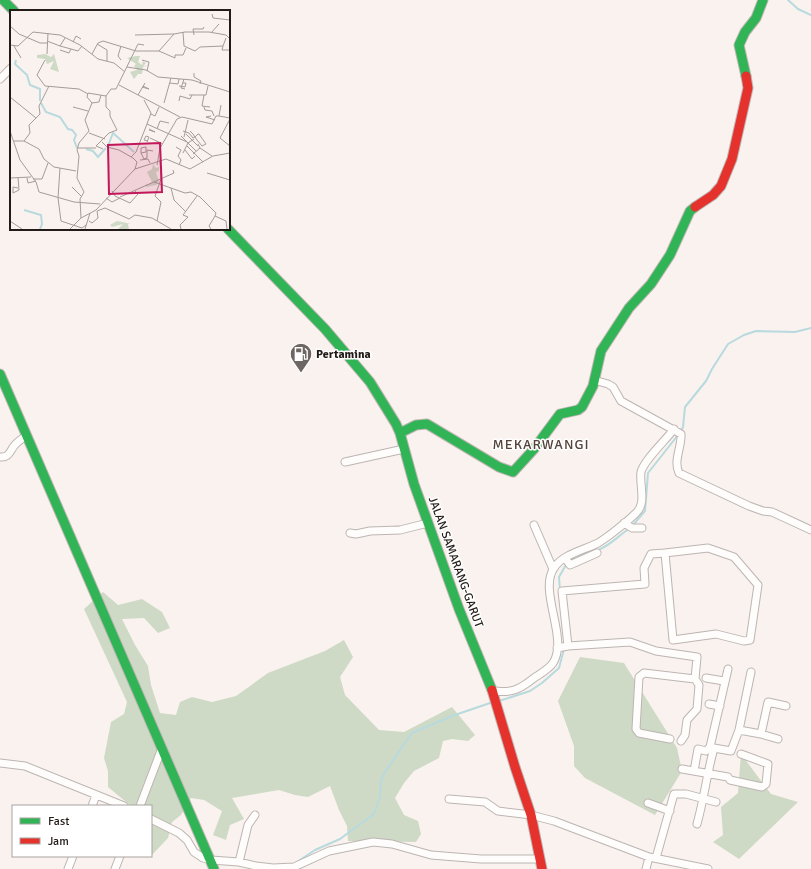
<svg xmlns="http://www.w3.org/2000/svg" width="811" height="869" font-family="Signika,sans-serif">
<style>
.forest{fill:#cedac6}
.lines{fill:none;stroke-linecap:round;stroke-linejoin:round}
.stream{stroke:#b8dade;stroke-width:2}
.street-casing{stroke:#bcb5b2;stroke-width:9}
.fast-casing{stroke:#bcb5b2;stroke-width:11}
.jam-casing{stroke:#bcb5b2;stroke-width:11}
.street{stroke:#fefdfc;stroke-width:7}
.fast{stroke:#30b455;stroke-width:9}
.jam{stroke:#e5322d;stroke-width:9}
.labels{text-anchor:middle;stroke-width:3;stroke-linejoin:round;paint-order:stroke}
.poi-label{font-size:12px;font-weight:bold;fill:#221b17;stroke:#fff;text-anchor:start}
.street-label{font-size:12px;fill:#221b17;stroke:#fff}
.quarter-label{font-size:14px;letter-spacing:1px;fill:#53433a;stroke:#fff}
.inset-river{fill:none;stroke:#b8dade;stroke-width:2}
.inset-road{fill:none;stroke:#a39c98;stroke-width:1}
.view{fill:#c2185b;fill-opacity:0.15;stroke:#c2185b;stroke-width:2}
.inset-edge{fill:none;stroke:#221b17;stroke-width:2}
</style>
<rect width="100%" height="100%" fill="#f9f2ee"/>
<path class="forest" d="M103,592L118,605L142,599L162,612L170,628L158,633L144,618L122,619L135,645L148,666L151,685L160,713L176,715L180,702L192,697L212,702L236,696L268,673L325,651L344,640L353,657L340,677L345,695L379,730L404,732L452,707L475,735L468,741L452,739L443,741L439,758L414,771L404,783L395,798L404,815L418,821L421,834L416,842L348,841L347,826L339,810L330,786L308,797L295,795L279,790L232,798L244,819L230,825L226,840L213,835L222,811L204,800L191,798L181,815L172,822L168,838L151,856V806H131L108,787V771L104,758L111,722L124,714L127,702L84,609Z
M580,657L624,663L677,748L682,771L655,815L585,778L574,766V746L558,701Z
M741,754L771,794L798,802L739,859L713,842L723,835L721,807L738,793Z"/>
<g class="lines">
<path class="stream" d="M788,0L798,9L811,15
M681,431L683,427L685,407L706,381L712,369L728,344L744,335L756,331L795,332L811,328
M633,525L645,511L648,473L678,435
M598,550C611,545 618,536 630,528
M569,560L588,553
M560,591L559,577L567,563
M499,701L530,691L542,683L559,668L564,649
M294,864L315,850L340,839L374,814L380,797L381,780L387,769L412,733L452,716L493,702"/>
<g class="street-casing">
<path id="street" d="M0,79L11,68
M594,380L608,384L613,387L621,401L681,434C682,446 673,461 679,473L749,506L763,511L772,512L811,530
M0,457C9,458 10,451 14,446C17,442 23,438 27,435
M345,462L404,449
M624,523L632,528H642
M534,525L553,569
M350,533L356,534L370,531L400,530L428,523
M565,558L570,565L597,553
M568,646L562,591L645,584L644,568L651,554L665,553L673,640L716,634L744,641L750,640L758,585L734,557L708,548L665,553
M557,648L568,646L630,642L656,651L697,657L695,679L699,685L697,709L687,720L685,735L681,741
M706,678L724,681
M493,691C512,693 519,690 534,678C540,674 549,669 553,663C569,638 538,591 554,568C563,554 584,550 598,543C608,537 628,521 636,513C647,503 639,485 641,472C644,460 666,440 674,429
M709,704L720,706
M739,730L761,734L778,739
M761,734L768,702L786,706
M670,739L639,733L636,729L639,677L644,673L695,679
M710,747L728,669
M0,763L25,766L124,806
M682,769L728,777L730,780L762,787L766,784L768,764L741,754
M694,771L698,749L706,751L710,747L714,748
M449,799L485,802L498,811L531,815L554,821L649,857L708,869
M648,803L670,811
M92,806L96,795
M140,806L162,748
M151,819L179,833L187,840L194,852L203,858L211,860L239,862L256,866L273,868L294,867L329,851L373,842L392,844L431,855L481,859H540
M697,824C704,799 707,773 714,748L731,751L739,730L751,672
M656,858L674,794H686L716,802
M239,862L248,825L255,815
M68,869L73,856
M115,869L120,856
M646,869L649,857"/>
</g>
<g class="fast-casing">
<path id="fast" d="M3,0L14,11
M746,76L739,45L745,32L756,18L763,0
M228,229L325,329L370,382L396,424L400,433L414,484L459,609L492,690
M0,374L214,869
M400,433L416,425L427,424L499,467L513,472L534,449L560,414L578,410L582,407L593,386L601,351L629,308L651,284L670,255L690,211L695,207"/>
</g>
<g class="jam-casing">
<path id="jam" d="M695,207L713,195L721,186L732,159L748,88L746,76
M492,690L515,767L531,815L542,869"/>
</g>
<use href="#street" class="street"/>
<use href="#fast" class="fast"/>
<use href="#jam" class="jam"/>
</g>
<defs>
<g id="fuel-pin" transform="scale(1.15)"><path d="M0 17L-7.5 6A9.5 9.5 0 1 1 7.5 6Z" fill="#6d6662" stroke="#fff"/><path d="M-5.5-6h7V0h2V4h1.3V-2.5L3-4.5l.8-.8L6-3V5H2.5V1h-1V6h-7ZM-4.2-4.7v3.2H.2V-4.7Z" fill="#fff"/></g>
</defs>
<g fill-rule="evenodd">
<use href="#fuel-pin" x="301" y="354"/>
</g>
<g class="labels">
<g class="poi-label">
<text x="316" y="358">Pertamina</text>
</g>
<g class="street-label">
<text transform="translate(456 562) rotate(70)" y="4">JALAN SAMARANG-GARUT</text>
</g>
<g class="quarter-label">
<text x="541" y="449">MEKARWANGI</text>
</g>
</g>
<g transform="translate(10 10)">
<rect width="220" height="220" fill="#f9f2ee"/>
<path d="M35,44L41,47L44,44L49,62L40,59L44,51L37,54L35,49L27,48V45ZM126,46H130L128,52L132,55L133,51L136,53L133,56L138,55L133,57L132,64H128L124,69L120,62L127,60L124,56L126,54L117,48ZM143,154L146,158L149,157V161L146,162L149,172L146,175L136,177V173L137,175L142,172L137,162L142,159ZM107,211L121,214H118L119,219H108L113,214L102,217L100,215Z" fill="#cedac6"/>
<path class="inset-river" d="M6,50L5,54L17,65L20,75L30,79V91M31,93L36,102L50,107L58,119L62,120L66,125L64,130L67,138M98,136L103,123L124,142M76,139L83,141L88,147L96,138M14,200L31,205L32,214L30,219"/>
<path class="inset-road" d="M202,4L203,8L220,10M0,16L9,24L30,33H37M173,22L174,36L185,41L190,37L213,36L216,28M201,23L209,14M125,25L164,24M184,25L183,19H193L194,17M37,31L50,36L55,28M63,32L66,26L71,29M87,34L97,40V51M0,35L8,36L23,22L50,25L70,35L88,49L104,53L115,62M4,36L11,48M50,36L61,39L59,43L50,40M213,36L212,40H220M61,39L68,41L72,36M149,41L165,48V45H173L176,38M37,44L38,23M82,44L88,33L93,31L126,41H149L164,24L175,22H199L216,25L220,29M35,50L27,65L35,76L69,79L78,84M111,50L108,46L111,36M132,50L139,52L137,61M117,57L136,60L148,67L182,70L220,82M184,63V67L191,71L190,74M174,69L171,78L175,79M160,73L168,74L169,69M109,75L170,107M169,76L175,77L176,73H173M132,77L139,79L133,76M128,85L135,73M179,85H196L198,76M194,85L192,96L200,97M0,87L26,108M134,90L141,103L137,114L177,132M169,91L170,86L180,89L182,85M82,93L89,92L91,85M154,93L161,68M211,95L209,106L220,108M63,97L78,101M194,97L195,100L202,101L204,106M141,104L145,106L149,97M201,106L196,107L205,110M220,109L210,128L220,136M147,119L150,111L159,113M139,120L145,122L139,119M0,121L10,150L26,172L29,182L64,192L90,194M173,121L179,123L183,128L185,127L188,124H189L196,134L192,136L187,130L183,124L180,121M79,123L95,129M176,124L188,136M171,126L186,141M174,127L178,110M140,128L153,134M4,131H14L20,123L19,115L30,104L29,96L39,76M14,131L29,139L34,149L44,157L66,161M92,132L97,137L109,140L123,148L127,152L125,159M137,132L139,127L136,126L134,130L138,131M177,136L193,152M166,137L171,140L168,146L171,150L169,155M68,138H86M190,138L202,146M93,139L86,136L99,123L107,120L100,106V101L96,97V86M175,140L182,149L185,146M131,143V138L136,137V142L131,143L134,149L137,148M173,143L178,133L184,129M183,144L190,138L188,134M121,147L126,142L137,114M137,148V140L143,141M130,150L138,149L140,153M147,155L150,138L167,109L172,107L202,114L206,106H209M197,163L220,170M8,167L9,180L3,183V177L8,178M0,168L21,167M17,168L18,173L26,171M23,169H32L38,153M144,172L175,183L181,182L190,187L206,203L205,206L216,211L217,219M62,177L71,186M161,178L164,190L176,202M102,181L105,186L120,193L128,184L125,181M110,187L164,163L163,160M48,188L51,211L72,218L76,215M48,188L50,158M96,188L102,192L110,188M87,201L95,198L119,209L125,205L142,208L161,219M71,208L70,189L74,182L67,168L69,146L67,140L69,133L79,121L75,110L82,93L77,87L78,83L96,86L101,79H106L128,34L134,35M0,211L12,219M79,211L82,213L88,208L87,201M147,211L151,192L145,186L151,169L150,150M60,219L71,208L86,200L125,159L156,149L180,159L203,146L220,143M75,219L80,203M171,219L170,215L178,207L173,205L187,186M201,219L199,216L205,206"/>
<path class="view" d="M150,133L152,182L99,184L98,135Z"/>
<rect width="220" height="220" class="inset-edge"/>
</g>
<rect x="12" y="805" width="140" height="52" fill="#ffffff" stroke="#a7a4a2"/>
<rect x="20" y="818" width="20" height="6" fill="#30b455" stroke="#a7a4a2"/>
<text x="48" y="825" font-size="12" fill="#221b17">Fast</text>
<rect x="20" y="838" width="20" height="6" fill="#e5322d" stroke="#a7a4a2"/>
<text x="48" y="845" font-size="12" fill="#221b17">Jam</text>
</svg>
